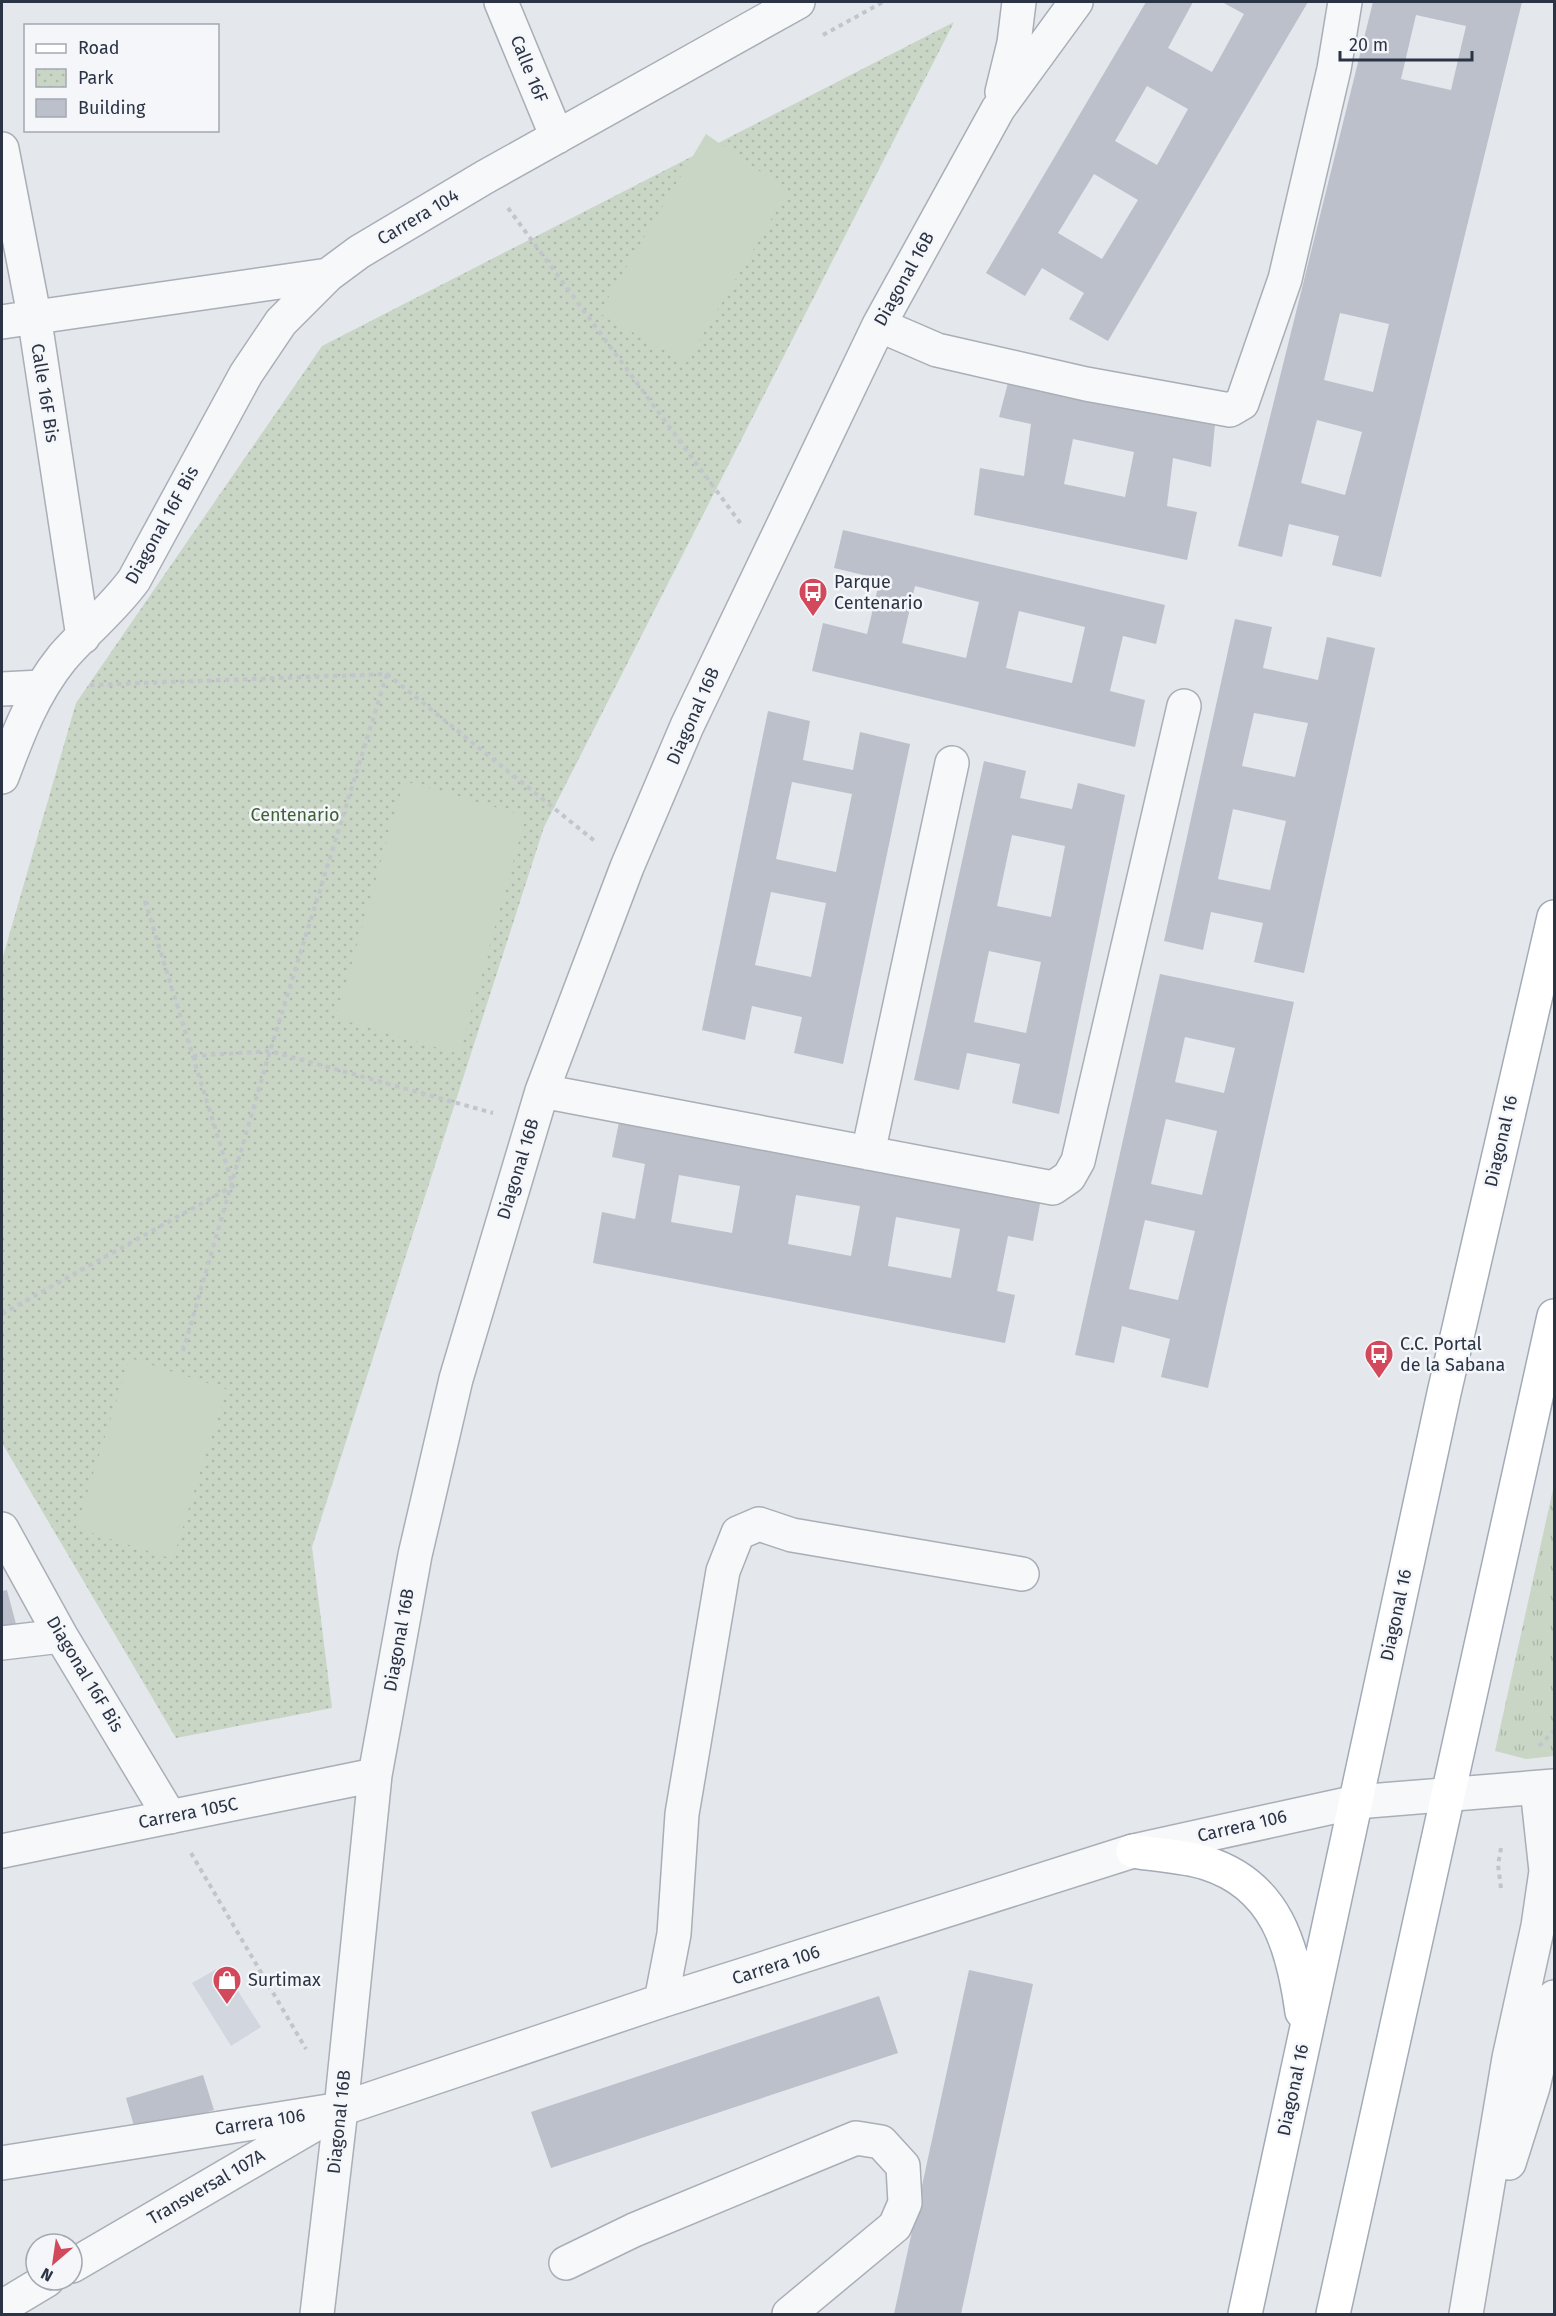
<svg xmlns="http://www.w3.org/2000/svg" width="1556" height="2316" font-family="'Fira Sans',sans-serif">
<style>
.built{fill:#d2d6de}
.grass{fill:url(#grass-tufts)}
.park{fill:url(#park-dots)}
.garden{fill:#c9d6c5}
.building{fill:#bbc0ca;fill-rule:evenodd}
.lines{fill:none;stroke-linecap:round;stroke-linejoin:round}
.minor-casing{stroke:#a9aeb7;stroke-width:36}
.major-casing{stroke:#a3abb8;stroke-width:36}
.path{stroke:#c2c5cb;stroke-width:4;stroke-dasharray:4.5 4.5;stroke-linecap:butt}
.minor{stroke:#f7f8fa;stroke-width:33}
.major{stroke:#fff;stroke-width:33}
.labels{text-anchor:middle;stroke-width:5;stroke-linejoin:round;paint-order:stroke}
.street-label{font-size:18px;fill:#2b3445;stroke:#f4f6f9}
.poi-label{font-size:18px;fill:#2b3445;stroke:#f4f6f9;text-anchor:start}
.park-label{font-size:18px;fill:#3f6138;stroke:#f4f6f9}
</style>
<defs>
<pattern id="grass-tufts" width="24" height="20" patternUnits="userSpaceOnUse" patternTransform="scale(1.5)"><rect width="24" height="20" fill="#c9d6c5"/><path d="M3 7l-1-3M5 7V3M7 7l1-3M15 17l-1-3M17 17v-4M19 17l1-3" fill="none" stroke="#adb8ab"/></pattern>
<pattern id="park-dots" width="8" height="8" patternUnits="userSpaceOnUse" patternTransform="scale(1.5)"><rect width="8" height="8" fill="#c9d6c5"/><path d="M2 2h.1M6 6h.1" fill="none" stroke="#adb8ab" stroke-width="1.8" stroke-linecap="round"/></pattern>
</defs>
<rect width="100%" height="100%" fill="#e4e7ec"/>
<path class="built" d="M222,1966L261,2027L231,2046L192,1983Z"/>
<path class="grass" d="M1554,1485V1756L1526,1759L1495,1751Z"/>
<path class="park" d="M954,22L544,827L312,1547L332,1708L176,1738L2,1443V960L76,703L322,346Z"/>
<path class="garden" d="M706,134L788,191L686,363L599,313Z
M404,781L526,816L459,1054L336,1018Z
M130,1358L226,1389L173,1559L76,1528Z"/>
<path class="building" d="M1146,2H1193L1168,48L1212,72L1244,14L1222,2H1308L1108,341L1069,319L1084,293L1042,268L1025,296L986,273ZM1147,86L1188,109L1157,165L1115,141ZM1094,174L1138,200L1102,259L1058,233Z
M1373,2H1522L1381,577L1332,565L1339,536L1289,524L1282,557L1238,546ZM1416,15L1466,26L1451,90L1401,79ZM1340,313L1389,324L1373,392L1324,380ZM1317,420L1362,432L1345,495L1301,483Z
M1009,379L1215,424L1211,467L1173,458L1167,506L1197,512L1187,560L974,515L980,468L1024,476L1031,424L999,417ZM1073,439L1134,452L1125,497L1064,484Z
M843,530L1165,605L1156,644L1123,636L1110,691L1145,700L1135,747L812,671L823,623L867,634L880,579L834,568ZM915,586L979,602L966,658L902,643ZM1019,611L1085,627L1072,683L1006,668Z
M1235,619L1272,627L1263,668L1318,680L1327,637L1375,648L1304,973L1254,962L1263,923L1211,912L1203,950L1164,941ZM1254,713L1308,723L1295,777L1242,766ZM1233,809L1286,821L1270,890L1218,879Z
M768,711L810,721L803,760L853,770L860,732L910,744L843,1064L794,1053L802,1017L752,1006L745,1040L702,1030ZM792,782L852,794L836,872L776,859ZM771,892L826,903L811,977L755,965Z
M984,761L1026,771L1020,798L1072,809L1078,783L1125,795L1059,1114L1012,1103L1020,1064L967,1053L959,1090L914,1080ZM1012,835L1065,846L1051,917L997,906ZM989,951L1041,962L1026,1033L974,1022Z
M1160,974L1294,1002L1208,1388L1161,1377L1170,1339L1122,1326L1114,1363L1075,1355ZM1185,1037L1235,1048L1224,1093L1175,1082ZM1166,1119L1217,1131L1202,1195L1151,1184ZM1145,1220L1195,1231L1178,1300L1129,1289Z
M621,1112L1042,1193L1033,1241L1008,1236L997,1291L1015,1295L1005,1343L593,1263L602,1212L635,1219L645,1164L612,1157ZM679,1175L740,1186L732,1233L671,1222ZM796,1195L860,1206L851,1256L788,1244ZM896,1217L960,1229L951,1278L888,1266Z
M7,1590L17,1628L2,1632V1591Z
M969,1970L1033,1984L961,2314H894Z
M879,1996L898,2053L551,2168L531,2112Z
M203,2075L214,2110L136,2133L126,2098Z"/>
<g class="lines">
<g class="minor-casing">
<path id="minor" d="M501,2L557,137
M1002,92L1014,43L1019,2
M2,149L34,315L83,637
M2,322L328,275L359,252L485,177L798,2
M879,325L937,350L1086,384L1230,410L1242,403L1285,279L1334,69L1345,2
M2,689L41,687
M2,777C18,734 33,694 62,658C85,631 113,609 134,580L246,374L281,322L328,275
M542,1091L1053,1188L1069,1177L1078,1161L1184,706
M868,1153L952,763
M2,1529L61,1636L170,1817
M2,1643L61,1636
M2,1851L375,1775
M661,2001L674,1934L682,1814L723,1571L738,1533L759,1524L792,1535L1022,1574
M2,2163L341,2109L661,2001L1133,1851L1356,1802L1554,1786
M1509,2163L1533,2087L1554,1997
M566,2263L634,2230L856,2138L881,2142L903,2166L905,2203L895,2226L789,2314
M72,2266L324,2119
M2,2307L47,2280
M317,2314L341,2109L375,1775L415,1555L456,1379L542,1091L627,867L687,726L879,325L998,109L1076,2
M1466,2314L1509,2058L1538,1926L1546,1871L1537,1788"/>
</g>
<g class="major-casing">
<path id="major" d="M1133,1851C1156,1855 1183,1856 1206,1863C1276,1885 1293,1946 1302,2012
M1245,2314L1444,1393L1554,917
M1333,2314L1554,1316"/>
</g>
<path class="path" d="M823,35L883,2
M508,208L741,524
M90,685L387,674L596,842
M193,1056L270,1051L493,1113
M2,1314L233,1186L144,898
M183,1351L270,1051L387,674
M1539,1746L1554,1731
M191,1853L306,2049
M1501,1888L1498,1865L1501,1848"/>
<use href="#minor" class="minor"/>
<use href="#major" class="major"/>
</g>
<defs>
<g id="bus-pin" transform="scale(1.5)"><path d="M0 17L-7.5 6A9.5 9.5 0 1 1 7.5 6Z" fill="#d1495b" stroke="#f4f6f9"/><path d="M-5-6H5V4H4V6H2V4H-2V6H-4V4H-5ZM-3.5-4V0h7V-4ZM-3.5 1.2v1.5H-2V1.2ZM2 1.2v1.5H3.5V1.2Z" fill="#fff"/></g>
<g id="shop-pin" transform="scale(1.5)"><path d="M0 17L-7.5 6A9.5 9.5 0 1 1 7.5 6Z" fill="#d1495b" stroke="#f4f6f9"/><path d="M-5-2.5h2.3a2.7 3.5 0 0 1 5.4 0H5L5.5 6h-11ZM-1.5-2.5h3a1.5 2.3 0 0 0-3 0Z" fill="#fff"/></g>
</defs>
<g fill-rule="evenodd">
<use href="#bus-pin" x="813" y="592"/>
<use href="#bus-pin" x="1379" y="1354"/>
<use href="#shop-pin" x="227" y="1980"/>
</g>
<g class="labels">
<g class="street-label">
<text transform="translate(529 69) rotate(68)" y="6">Calle 16F</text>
<text transform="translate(418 217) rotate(-31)" y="6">Carrera 104</text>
<text transform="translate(904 279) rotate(-61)" y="6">Diagonal 16B</text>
<text transform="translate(45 393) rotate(81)" y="6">Calle 16F Bis</text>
<text transform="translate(162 525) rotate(-61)" y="6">Diagonal 16F Bis</text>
<text transform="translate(693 716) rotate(-66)" y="6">Diagonal 16B</text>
<text transform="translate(1501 1141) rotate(-77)" y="6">Diagonal 16</text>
<text transform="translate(518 1169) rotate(-73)" y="6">Diagonal 16B</text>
<text transform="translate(1396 1615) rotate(-78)" y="6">Diagonal 16</text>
<text transform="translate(399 1640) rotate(-80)" y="6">Diagonal 16B</text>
<text transform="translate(85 1674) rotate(59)" y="6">Diagonal 16F Bis</text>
<text transform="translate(188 1813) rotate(-11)" y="6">Carrera 105C</text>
<text transform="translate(1242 1826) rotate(-13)" y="6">Carrera 106</text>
<text transform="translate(776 1965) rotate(-18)" y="6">Carrera 106</text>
<text transform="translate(1293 2090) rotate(-78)" y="6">Diagonal 16</text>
<text transform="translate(260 2122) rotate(-9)" y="6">Carrera 106</text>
<text transform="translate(339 2122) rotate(-84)" y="6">Diagonal 16B</text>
<text transform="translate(206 2187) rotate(-30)" y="6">Transversal 107A</text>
</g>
<g class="poi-label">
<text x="834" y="588">Parque<tspan x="834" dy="21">Centenario</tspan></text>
<text x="1400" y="1350">C.C. Portal<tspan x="1400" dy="21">de la Sabana</tspan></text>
<text x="248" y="1986">Surtimax</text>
</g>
<g class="park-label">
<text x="295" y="821">Centenario</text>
</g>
</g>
<rect width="1556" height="2316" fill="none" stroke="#2b3445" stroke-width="6"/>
<rect x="24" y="24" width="195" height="108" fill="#f4f6f9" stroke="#a4a8b1" stroke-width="1.5"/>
<rect x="36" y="44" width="30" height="9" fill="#ffffff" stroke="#a4a8b1" stroke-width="1.5"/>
<text x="78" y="54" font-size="18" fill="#2b3445">Road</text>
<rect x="36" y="69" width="30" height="18" fill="url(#park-dots)" stroke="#a4a8b1" stroke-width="1.5"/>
<text x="78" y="84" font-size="18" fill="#2b3445">Park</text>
<rect x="36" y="99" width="30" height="18" fill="#bbc0ca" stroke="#a4a8b1" stroke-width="1.5"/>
<text x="78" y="114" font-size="18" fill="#2b3445">Building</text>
<g transform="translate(54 2262) rotate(209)"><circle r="28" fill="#f4f6f9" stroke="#a4a8b1" stroke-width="1.5"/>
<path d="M0-4.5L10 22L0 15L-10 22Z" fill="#d1495b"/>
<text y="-9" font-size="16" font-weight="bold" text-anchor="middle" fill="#2b3445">N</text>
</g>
<path d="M1340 51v9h132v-9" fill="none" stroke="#2b3445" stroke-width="3"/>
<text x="1349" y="51" font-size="18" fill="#2b3445" stroke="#f4f6f9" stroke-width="4.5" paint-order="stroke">20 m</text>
</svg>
